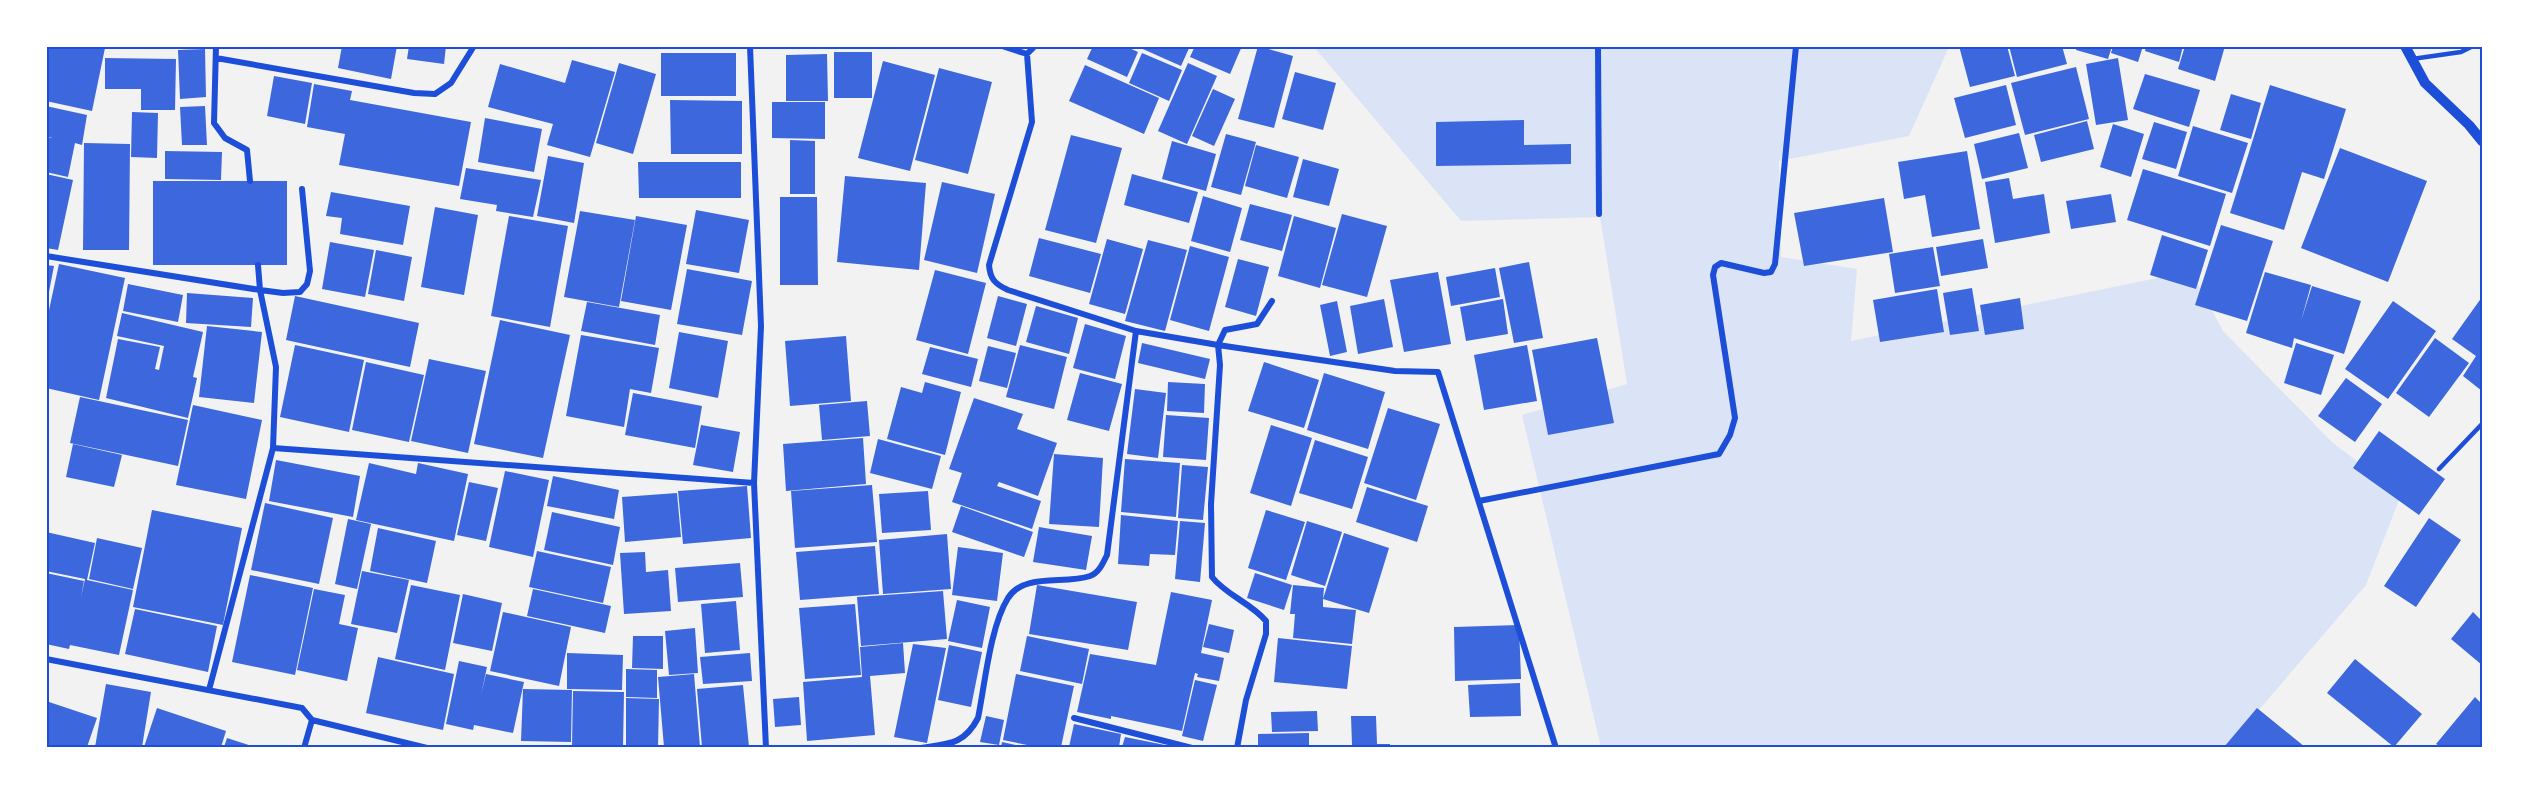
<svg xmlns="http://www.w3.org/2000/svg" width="2529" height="794" font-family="Quicksand,sans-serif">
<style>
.green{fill:#dbe4f7}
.building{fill:#3d67dc}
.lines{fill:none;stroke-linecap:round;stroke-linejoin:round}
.service{stroke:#1d4ed8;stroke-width:4.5}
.minor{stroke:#1d4ed8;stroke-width:6}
.tertiary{stroke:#1d4ed8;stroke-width:10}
.neatline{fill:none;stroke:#1d4ed8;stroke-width:2}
</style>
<rect width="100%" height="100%" fill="#f2f2f2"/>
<path class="green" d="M1314,47H1949L1909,136L1779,161L1781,257L1857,269L1851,341L2191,271L2223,331L2332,442L2401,495L2366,585L2227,747H1601L1522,415L1627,384L1600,217L1461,221Z"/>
<path class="building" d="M46,46L105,48L92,111L46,101Z
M342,46H397L391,79L338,68Z
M409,46H446L444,64L407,59Z
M1093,46H1125L1138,52L1127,77L1087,59Z
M1136,46H1190L1181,66Z
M1195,46H1242L1230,74L1190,57Z
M1258,46L1293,56L1274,128L1238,119Z
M1959,46H2007L2015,76L1970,87Z
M2009,46H2062L2067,64L2017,77Z
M2077,46H2112L2108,59L2076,50Z
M2113,46H2143L2138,62L2111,53Z
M2146,46H2183L2179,62L2145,51Z
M2185,46H2225L2215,81L2178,69Z
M205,49L206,97L180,99L178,50Z
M834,52H872V98H834Z
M661,53H736V96H661Z
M1142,53L1182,70L1169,101L1129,83Z
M827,54L828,101H786V55Z
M105,58L176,59L175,110H141V89H105Z
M2118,58L2128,120L2096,125L2086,64Z
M572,60L615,72L590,157L547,145L553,124L488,107L500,64L565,83Z
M883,61L935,75L910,171L858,158Z
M619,63L656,74L633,154L596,143Z
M1188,63L1217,76L1187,144L1158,131Z
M1085,65L1159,98L1144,134L1069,101Z
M2076,67L2089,119L2025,135L2011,83Z
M939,68L992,82L968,174L915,160Z
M1295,72L1336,83L1323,130L1282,119Z
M2145,74L2200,90L2189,127L2133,109Z
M274,76L312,83L305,124L267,116Z
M314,84L352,91L350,100L471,122L459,186L339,165L345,134L307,127Z
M2006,85L2016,125L1965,138L1954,98Z
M2270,85L2346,109L2324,179L2302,172L2284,230L2230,213Z
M1213,89L1235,99L1214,146L1192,136Z
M2231,94L2261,103L2251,139L2220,130Z
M670,100L742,101V154H671Z
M772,102H825V139L772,138Z
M46,106L87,115L82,145L75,143L68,177L46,172V138H53L46,137Z
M205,106L207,145H182L180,107Z
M132,112L158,113L157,158L131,157Z
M485,118L542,129L534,172L478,162Z
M1524,120V145L1571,144V164L1436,166V122Z
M2087,121L2094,149L2041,162L2034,135Z
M2154,122L2187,132L2176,169L2142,159Z
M2113,124L2144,134L2131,177L2100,167Z
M2193,126L2248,143L2232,193L2178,176Z
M2019,133L2028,168L1982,179L1974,144Z
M1226,134L1256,142L1241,195L1211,187Z
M1071,135L1122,148L1096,243L1045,230Z
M790,140L815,141V194H790Z
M1172,141L1216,154L1206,191L1162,179Z
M84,143L130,144L129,250H83Z
M1256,145L1299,157L1287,198L1245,186Z
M2340,148L2427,181L2388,282L2301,248Z
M165,151L222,152L221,180L165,179Z
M1967,151L1980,229L1932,237L1925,195L1904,199L1898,162Z
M548,156L584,163L574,223L537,216Z
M1303,159L1339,169L1329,206L1293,197Z
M638,162H741V198H639Z
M466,168L541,180L533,217L496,211L497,205L460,199Z
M2143,169L2226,194L2210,246L2127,220Z
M46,174L73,180L58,250L46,248Z
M1132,174L1198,192L1189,223L1124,205Z
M845,176L926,183L919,270L837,262Z
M2009,178L2013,199L2044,194L2050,233L1995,243L1985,182Z
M153,181H287V265H153Z
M942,182L995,194L977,273L924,260Z
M331,192L410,206L403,245L340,234L342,218L326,216Z
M2111,194L2116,222L2071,229L2066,201Z
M1203,196L1242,208L1230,252L1191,241Z
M780,197H817L818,285H780Z
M1884,198L1893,252L1804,266L1794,213Z
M1250,204L1292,215L1282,251L1240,240Z
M435,207L478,215L464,295L421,287Z
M696,210L749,220L739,273L686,264Z
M580,211L635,220L619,307L564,297Z
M1342,214L1387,226L1367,297L1322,285Z
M509,216L568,226L550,327L491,316Z
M636,216L687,225L671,310L621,301Z
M1294,216L1336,228L1320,288L1278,276Z
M2221,225L2273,241L2247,321L2195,305Z
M2162,235L2208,250L2196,289L2150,275Z
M1039,238L1101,254L1090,293L1029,276Z
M1107,239L1143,249L1125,314L1089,304Z
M1983,239L1988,268L1941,276L1936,247Z
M1148,240L1187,250L1165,331L1125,321Z
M330,242L374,250L365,297L322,289Z
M1190,246L1229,257L1209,331L1170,320Z
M1933,247L1940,286L1895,293L1889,254Z
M376,250L412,257L404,301L368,294Z
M1238,259L1269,267L1256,316L1225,307Z
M1529,262L1543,338L1514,343L1499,268Z
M59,264L125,278L99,400L46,388V324Z
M46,265L54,266L48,297H46Z
M1495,268L1500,297L1451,306L1446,277Z
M687,269L752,281L742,335L677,324Z
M935,270L986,283L968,354L916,340Z
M1438,272L1451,344L1404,352L1390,280Z
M2265,272L2311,285L2301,321L2312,286L2361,301L2344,354L2294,338L2292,348L2246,333Z
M128,284L183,295L178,322L123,311Z
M1972,288L1979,331L1950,335L1943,293Z
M1937,289L1944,332L1880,342L1873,300Z
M187,293L253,298L251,327L186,323Z
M295,296L419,323L410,367L286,340Z
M998,296L1027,304L1016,346L987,338Z
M2482,297V391L2463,376L2476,356L2452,339Z
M2020,298L2024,329L1985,335L1980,305Z
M1384,299L1393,347L1358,354L1350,306Z
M1503,299L1508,334L1466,341L1460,307Z
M1337,301L1347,352L1330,356L1320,305Z
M2393,301L2436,331L2388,399L2345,369Z
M587,302L660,315L655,345L581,331Z
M1036,306L1078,318L1069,354L1026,342Z
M122,313L203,332L193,377L197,378L188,418L106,398L118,339L160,347L155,369L159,370L164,346L117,336Z
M500,320L570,335L543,458L474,444Z
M1085,324L1126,336L1115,379L1073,368Z
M207,326L262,332L254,403L199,397Z
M679,332L728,341L718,398L669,388Z
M581,335L659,348L651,393L630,389L624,427L566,416Z
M846,336L851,401L790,406L785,341Z
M1597,338L1614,423L1548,435L1532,350Z
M2435,338L2469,363L2429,417L2396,393Z
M1142,343L1210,359L1205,379L1138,363Z
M2296,343L2334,355L2321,395L2284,383Z
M295,345L364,360L349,432L280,417Z
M1020,345L1067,357L1054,409L1006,397Z
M1527,345L1537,401L1484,410L1474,355Z
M988,346L1016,353L1007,388L979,381Z
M930,347L978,359L971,387L922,374Z
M429,359L486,371L468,453L411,441Z
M366,362L424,375L409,442L352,430Z
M1264,362L1319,380L1304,428L1248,411Z
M1080,373L1122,384L1109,431L1067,420Z
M1324,373L1385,392L1368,449L1307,430Z
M2346,378L2382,404L2355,442L2318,416Z
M925,382L961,392L945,455L887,439L901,387L922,393Z
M1168,382L1205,384L1204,413L1167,411Z
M1135,389L1166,393L1158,458L1127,454Z
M633,393L702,406L695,448L625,435Z
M80,397L188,420L178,466L70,443Z
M974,398L1023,414L1017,429L1057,443L1038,496L999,482L997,486L1041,501L1032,529L952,502L962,473L949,469Z
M867,401L870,436L822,440L819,405Z
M193,405L262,420L246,499L176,485Z
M1388,408L1440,424L1416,500L1364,483Z
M1166,415L1209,418L1206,460L1163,457Z
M701,425L740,432L733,472L693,465Z
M1271,425L1312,438L1291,506L1250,493Z
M2379,431L2445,479L2419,515L2353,468Z
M863,438L866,484L786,491L783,444Z
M878,439L941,456L932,489L870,473Z
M1315,440L1368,457L1352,509L1299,493Z
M73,444L122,455L114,487L66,477Z
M1054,454L1103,458L1099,527L1049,524Z
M1125,459L1180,463L1176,517L1121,512Z
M276,460L360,476L353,517L269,501Z
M369,463L416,474L418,463L468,474L454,541L356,520Z
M1182,465L1208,467L1203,520L1178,518Z
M505,471L549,480L533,557L489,547Z
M553,476L619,490L614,519L547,506Z
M469,482L498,488L486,541L457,535Z
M872,485L877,542L795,548L791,491Z
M747,486L751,538L683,544L678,491Z
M1367,487L1428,506L1417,542L1356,522Z
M928,491L931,530L882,533L879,494Z
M677,493L681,537L625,542L622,497Z
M265,503L333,518L319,584L251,570Z
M961,506L1033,532L1024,557L952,532Z
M152,510L242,528L223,625L133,607Z
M1266,510L1305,522L1286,580L1248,568Z
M552,512L620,527L613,565L544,550Z
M1121,515L1178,521L1175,555L1150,554L1149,566L1118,564Z
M2429,518L2461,540L2416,607L2384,586Z
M348,519L371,524L357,589L335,584Z
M1180,521L1205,523L1200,582L1175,579Z
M1307,521L1342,532L1325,586L1291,575Z
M1039,527L1092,536L1086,570L1033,562Z
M378,528L436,541L427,583L370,571Z
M46,532L95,543L87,580L133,590L119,655L70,645L69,649L46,644V573L84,581L81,597L85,579L46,571Z
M1344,533L1389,548L1369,613L1323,599V607L1356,610L1352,644L1293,638L1295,614H1290L1293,585L1324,588L1323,599Z
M947,534L951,589L883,594L879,540Z
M97,538L142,548L133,589L89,579Z
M875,546L879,594L800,600L796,552Z
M958,547L1003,553L997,601L952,595Z
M537,551L611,567L603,603L529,587Z
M645,552L646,572L668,570L671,611L624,614L620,553Z
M740,563L743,597L678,602L675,568Z
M362,571L409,580L397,633L351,624Z
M1255,573L1292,585L1284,610L1247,598Z
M250,575L313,588L295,675L232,662Z
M411,585L460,595L445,670L395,659Z
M1037,585L1137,602L1128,650L1029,634Z
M314,589L345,595L339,624L358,628L347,681L297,670Z
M533,589L611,606L605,633L527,616Z
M943,591L947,639L861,646L857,597Z
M1171,592L1212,600L1201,653L1224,658L1219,681L1197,677L1198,674L1195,673L1182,731L1111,716V719L1077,712L1090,654L1156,665Z
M463,594L502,603L492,651L453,643Z
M957,600L990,607L982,648L948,641Z
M736,601L740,650L705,653L701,604Z
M855,604L861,675L805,679L799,608Z
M135,609L217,626L208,672L125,654Z
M503,612L571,627L559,686L490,671Z
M2473,612L2482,621V665L2451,639Z
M1209,624L1234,630L1229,653L1203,647Z
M1519,625L1521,679L1455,681L1454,627Z
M695,628L698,673L669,675L665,631Z
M633,636H663V669L632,668Z
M1027,636L1089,649L1082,684L1020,671Z
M1278,638L1352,646L1347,689L1274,682Z
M903,643L905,673L870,676L875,735L807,741L803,682L862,677L860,647Z
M913,644L946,648L927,743L894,737Z
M949,645L982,652L971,707L938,700Z
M567,653L623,655L622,690L567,689Z
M750,653L752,681L703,684L700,657Z
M378,657L454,674L443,730L366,713Z
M2355,659L2422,714L2394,747L2327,693Z
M459,661L487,667L481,695L486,674L524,682L513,733L474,725L473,730L446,724Z
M626,669L657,670V698L626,697Z
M694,674L700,747H664L658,677Z
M1016,674L1074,686L1061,747H1037L1003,740Z
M1195,680L1217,685L1203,741L1182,736Z
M1520,683L1521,716L1470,717L1468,685Z
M106,684L151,692L142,747H95Z
M743,685L749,747H702L697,689Z
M523,689L572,690L571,742L521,741Z
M573,691L624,692L623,747L572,746Z
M799,697L801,725L775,727L773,699Z
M2475,697L2482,704V747H2441L2436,744Z
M626,698L659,699L658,747H626Z
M46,701L97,718L87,747L46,746Z
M157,708L226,731L221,747H144Z
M2257,708L2305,747H2224Z
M1317,711L1318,731L1272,732L1271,712Z
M986,716L1004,720L999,745L980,742Z
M1351,716H1376L1377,744H1390V747H1349L1348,745H1352Z
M1074,724L1121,734L1119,747H1069Z
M1309,733V747H1258V734Z
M1125,737L1170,746V747H1122Z
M227,738L255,747H224Z
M1002,742L1025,747H1001Z"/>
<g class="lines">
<path class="service" d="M2412,59L2461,52L2473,46
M2439,469L2482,424"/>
<path class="minor" d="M216,46L214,123L225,138L247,150L250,181
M750,46L761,326L754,483L766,748
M1002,46L1027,54
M1035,46L1027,54L1032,122L989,265C990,279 995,284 1008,290L1136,331L1218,345L1220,365L1211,504L1212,577C1226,595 1251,603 1266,621V634L1246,700L1237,748
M1598,46L1599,214
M216,58L414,93L435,94L451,83L474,46
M46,256L260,290L283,293L300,292L307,284L310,271L302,189
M1272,301L1257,324L1225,330L1218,345L1395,371L1438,372L1556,748
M273,448L754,483
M1479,501L1719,454L1730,435L1735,418L1713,275L1715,267L1721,263L1764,273L1771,272L1775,264L1796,46
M46,659L302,708L312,720L304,748
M209,690L273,448L276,367L260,290L258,265
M1074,718L1192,748
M312,720L427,748
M921,748C948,744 964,745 978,718C985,684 990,627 1008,598C1025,572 1064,585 1090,576C1099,573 1103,563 1107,555L1136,331"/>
<path class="tertiary" d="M2405,46L2425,83L2469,125L2482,141"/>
</g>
<rect width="2529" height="794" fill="none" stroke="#ffffff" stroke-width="96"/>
<rect x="48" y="48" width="2433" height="698" class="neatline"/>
</svg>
